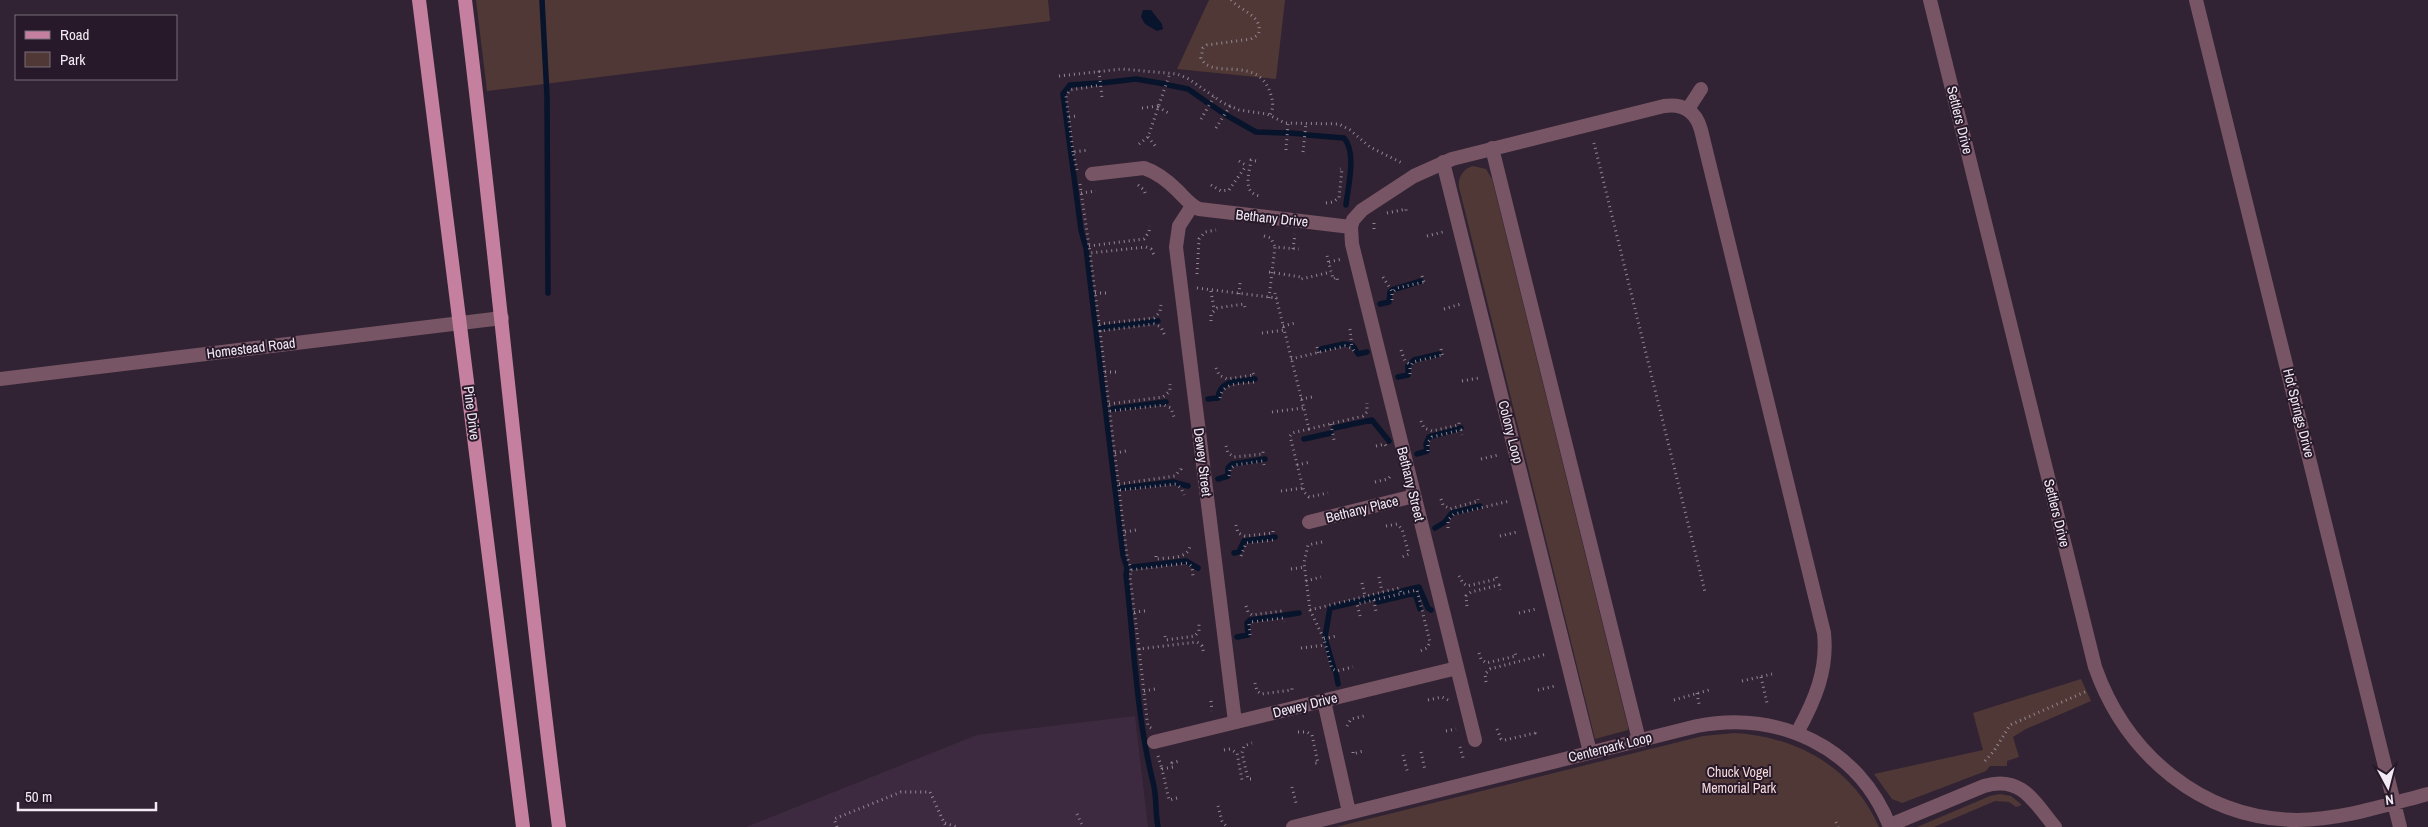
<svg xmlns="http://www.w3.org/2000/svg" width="2428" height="827" font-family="'Archivo Narrow',sans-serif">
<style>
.built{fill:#3d2a40}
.green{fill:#503836}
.water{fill:#07142b}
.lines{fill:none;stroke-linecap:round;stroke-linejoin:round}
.stream{stroke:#07142b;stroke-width:5.5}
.path{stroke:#928694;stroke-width:3;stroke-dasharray:1 4;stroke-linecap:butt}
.minor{stroke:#775564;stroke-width:14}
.tertiary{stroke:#775564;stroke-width:14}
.primary{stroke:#c6809f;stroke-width:14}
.labels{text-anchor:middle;stroke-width:4;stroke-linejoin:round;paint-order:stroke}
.street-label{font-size:14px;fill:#f2e9f4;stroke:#271929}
.park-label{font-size:14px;fill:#f6d9d8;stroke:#271929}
</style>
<rect width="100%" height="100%" fill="#312333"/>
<path class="built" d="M1135,716L1148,827H746L977,735Z"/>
<path class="green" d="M476,0H1048L1050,21L487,91Z
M1209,0H1285L1276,79L1177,69Z
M1473,166L1486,169L1492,179L1628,727V730L1595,739L1459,187C1458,177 1463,169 1473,166Z
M2081,679L2091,701L2026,729L2013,737L2019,757L2007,761V766H1990L1986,771L1902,803L1892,799L1874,774L1983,750L1973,713Z
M1735,733C1798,737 1853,768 1879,827H1336L1703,736Z
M2000,794L2011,796L2022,805L2016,807L2009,802L1995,801L1934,827H1917L1990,796Z"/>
<path class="water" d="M1143,10H1151L1162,24L1163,29L1157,31L1145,24L1141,17Z"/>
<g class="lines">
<path class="stream" d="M542,0L547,96L548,293
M1099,83L1070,85L1063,94L1081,230L1086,248L1123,555L1127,568L1126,575C1134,643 1136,714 1153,782C1157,796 1155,812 1158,827
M1102,83L1136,79L1165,84
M1168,85L1188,89L1208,103
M1211,105L1223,113
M1226,115L1256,132L1286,133
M1289,133L1303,134
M1307,135L1344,138C1357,153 1348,186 1346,205
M1392,290L1421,281
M1380,304L1389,302L1390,292
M1101,328L1158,321
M1354,347L1358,354L1367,352
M1321,349L1344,344L1352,345
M1411,363L1414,360L1439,354
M1398,377L1408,375V366
M1208,399L1218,398C1220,379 1240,381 1255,379
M1112,409L1166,402
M1334,428L1372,420L1389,441
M1304,439L1331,433
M1417,454L1427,451L1426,444L1429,437L1461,428
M1218,479L1228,476V468L1232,464L1265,459
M1121,488L1173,482L1188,486
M1435,528L1445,522L1452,513L1480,506
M1234,553L1239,552L1244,541L1275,537
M1133,567L1186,561L1198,568
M1402,591L1419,587L1428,608L1431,610
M1377,602L1415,593L1420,609
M1237,637L1248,635L1247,623L1250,620L1299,613
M1325,637L1330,608L1398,592
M1326,641L1334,669
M1336,673L1338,684"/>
<path class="path" d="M1231,0C1241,11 1265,17 1258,35L1251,39L1207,45L1203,48L1201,58C1212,81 1256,54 1270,92C1273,100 1274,108 1270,115
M1099,71L1102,97
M1059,76L1122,69L1177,74L1189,79L1223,103L1239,110L1267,114L1285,123L1339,124L1350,130L1370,147L1404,164
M1158,107L1170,114
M1142,108L1158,106
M1069,117L1076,116
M1201,119L1214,97
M1216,128L1230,106
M1148,137L1156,147
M1594,143L1705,592
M1139,144L1148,137L1170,73
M1286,150L1288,123
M1073,152L1066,96L1070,90L1101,85
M1303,152L1306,123
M1239,161L1247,166
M1256,161L1251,160C1249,174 1242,193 1260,196
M1077,170L1073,152L1089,150
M1080,184L1090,253
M1138,185L1144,190L1146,196
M1211,185L1221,191L1229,190L1246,166
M1081,193L1096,191
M1326,203L1333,202L1339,198L1342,169H1340
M1387,213L1406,209V212
M1374,229V221
M1264,236L1271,238L1275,247
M1427,236L1443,232
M1089,246L1144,239L1149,232L1150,226
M1293,249L1295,234
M1327,256L1333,279L1337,277L1338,282
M1329,262L1342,259
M1269,272L1301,277V279L1331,272
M1197,274L1199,239L1205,232L1216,230
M1422,276L1424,282
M1383,277L1393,293
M1197,288L1277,298
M1211,291L1214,309
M1095,293H1106
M1275,293L1309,429L1363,416L1367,412V403
M1239,294L1240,283
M1269,298L1275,247L1299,249
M1392,300V293L1397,288L1424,282V285
M1444,309L1461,304
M1211,321V314L1217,308L1244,304L1245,307
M1099,324L1154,318L1160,312L1161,305
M1283,326L1295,323
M1350,329L1352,348
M1100,331L1090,253L1146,247L1151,249L1155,257
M1262,333L1285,330
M1317,347L1319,356
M1441,349L1443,358
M1401,350L1405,361L1411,365
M1291,359L1345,346L1352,348L1356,354
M1216,368L1219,375L1227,379L1254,375L1253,373
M1105,372H1116
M1410,374V368L1413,362L1442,355
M1462,381L1479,378
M1220,398C1222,382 1241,384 1254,382V386
M1301,399L1312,397
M1109,404L1163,397L1170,391V384
M1110,411L1164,405L1171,408L1174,417
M1272,412L1303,408
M1421,421L1424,428L1432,431L1459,425V422
M1331,424L1334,440
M1309,429L1292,433L1290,436L1304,492L1309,497L1328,493
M1226,446L1228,453L1234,457L1263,454V451
M1376,446L1385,444L1386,446
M1428,451V442L1432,437L1461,430L1462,435
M1115,453L1126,451
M1481,459L1498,455
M1297,465L1311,462
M1229,476L1230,469L1235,465L1263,461L1264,465
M1375,482L1388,479L1392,474
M1119,484L1175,476L1181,469V465
M1120,490L1176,484L1181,488L1184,495
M1281,491L1303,488
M1441,499L1443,505L1450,509L1478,501V499
M1236,525L1238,533L1245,536L1273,533V530
M1386,526L1397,524L1402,529L1409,554L1402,557
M1448,528V520L1454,514L1510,501
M1125,532L1136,530
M1500,536L1517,532
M1322,542L1308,545L1304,563L1310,610L1324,639L1332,669L1337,671L1353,667
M1156,556V559C1168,557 1190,560 1190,544
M1241,556L1246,543L1273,540L1274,543
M1291,569L1305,567
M1131,570L1127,556L1100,331L1154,324L1161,327L1165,336
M1459,576L1463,583L1467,586L1497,579L1496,576
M1379,577L1382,592
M1306,581L1321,577
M1362,583L1365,596
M1374,600L1376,612
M1246,606L1248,612L1252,615L1282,611V609
M1467,606L1466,596L1471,592L1499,585L1500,590
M1310,610L1399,588L1401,593
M1134,612L1145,611
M1519,613L1536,609
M1360,616L1357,604L1417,590L1430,642L1427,648L1418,652
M1250,635L1249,624L1251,622L1283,618L1284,622
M1165,636L1166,640L1195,636L1199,631V623
M1324,639L1336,636
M1301,648L1326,645
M1139,649L1130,577L1131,570L1188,563L1192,567L1193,576
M1479,653L1481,659L1486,663L1516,656L1515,653
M1761,677L1767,703
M1742,681L1772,674
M1486,682L1485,674L1490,669L1547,654
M1255,683L1257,691L1261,694L1292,690V688
M1538,690L1555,686
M1144,691L1155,689
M1697,693L1699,704
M1428,700L1442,697L1448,700
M1674,700L1709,690
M1211,701L1212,711
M1347,726L1351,719L1364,716
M1151,728L1148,726L1147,719L1139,649L1197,642L1202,646L1204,654
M1497,729L1501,739L1505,740L1535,733L1534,730
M1446,731L1456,729
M1298,732H1307L1312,735L1318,763H1315
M1460,747L1464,761
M1224,750L1230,749L1237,753L1242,780
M1353,752V754L1363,751
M1421,752L1425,770
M1403,755L1408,774
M1158,756L1162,769
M1985,761L1994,751L2010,725L2087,691
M1251,779H1248L1242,753L1244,746L1252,743
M1292,787L1296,803
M1177,798L1169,800L1162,769L1173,767L1172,763L1179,761
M1218,806L1222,821L1227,827
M1077,814L1083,827
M1836,822L1838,827
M945,823L957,827
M837,827L834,819L901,792H930L946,827"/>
<path class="minor" d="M1930,0L2095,667C2126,755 2202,819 2297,820C2341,820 2386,805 2428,794
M2196,0L2400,827
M1688,109L1701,89
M1492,148L1639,740
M1443,162L1590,752
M1092,174L1144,168C1156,172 1169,182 1178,191C1185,198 1190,205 1199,209L1351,227L1353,220L1362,210L1414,176L1452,159L1664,106C1683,103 1696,111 1701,130L1824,633C1828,670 1815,700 1797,733
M1192,206L1179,226L1176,247L1235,722
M1351,227L1352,244L1475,740
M0,379L502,318
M1309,522L1414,496
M1324,701L1349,812
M1154,742L1457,668
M1890,825L1984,786C2022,775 2034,802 2055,827"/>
<path class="tertiary" d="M1293,827L1697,726C1779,710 1859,747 1890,827"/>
<path class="primary" d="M419,0L523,827
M465,0C499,275 523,552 559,827"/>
</g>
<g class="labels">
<g class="street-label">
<text transform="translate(1960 120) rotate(76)" y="5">Settlers Drive</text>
<text transform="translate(1272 218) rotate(6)" y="5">Bethany Drive</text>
<text transform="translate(251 348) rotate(-7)" y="5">Homestead Road</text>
<text transform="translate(472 413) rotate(83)" y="5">Pine Drive</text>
<text transform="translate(2299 413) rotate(76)" y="5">Hot Springs Drive</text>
<text transform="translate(1511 432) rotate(76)" y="5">Colony Loop</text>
<text transform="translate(1203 462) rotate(83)" y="5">Dewey Street</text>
<text transform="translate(1411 484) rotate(76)" y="5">Bethany Street</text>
<text transform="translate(1362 509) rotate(-14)" y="5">Bethany Place</text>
<text transform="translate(2057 513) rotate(76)" y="5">Settlers Drive</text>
<text transform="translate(1305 705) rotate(-14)" y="5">Dewey Drive</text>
<text transform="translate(1610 747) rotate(-14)" y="5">Centerpark Loop</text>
</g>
<g class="park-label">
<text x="1739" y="777">Chuck Vogel<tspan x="1739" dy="16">Memorial Park</tspan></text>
</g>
</g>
<rect x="15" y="15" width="162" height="65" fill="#271929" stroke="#786c7a"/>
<rect x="25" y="31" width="25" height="8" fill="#c6809f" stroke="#786c7a"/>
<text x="60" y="40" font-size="15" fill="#f2e9f4">Road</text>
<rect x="25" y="52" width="25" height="15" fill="#503836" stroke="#786c7a"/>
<text x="60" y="65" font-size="15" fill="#f2e9f4">Park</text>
<g transform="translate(2388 787) rotate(173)" stroke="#271929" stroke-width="4" paint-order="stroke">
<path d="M0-4L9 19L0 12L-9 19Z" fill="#f2e9f4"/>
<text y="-8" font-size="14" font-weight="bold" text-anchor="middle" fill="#f2e9f4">N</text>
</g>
<path d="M18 802v8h138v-8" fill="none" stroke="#f2e9f4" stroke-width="2.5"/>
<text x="25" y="802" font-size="15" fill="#f2e9f4" stroke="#271929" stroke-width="4" paint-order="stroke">50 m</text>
</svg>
